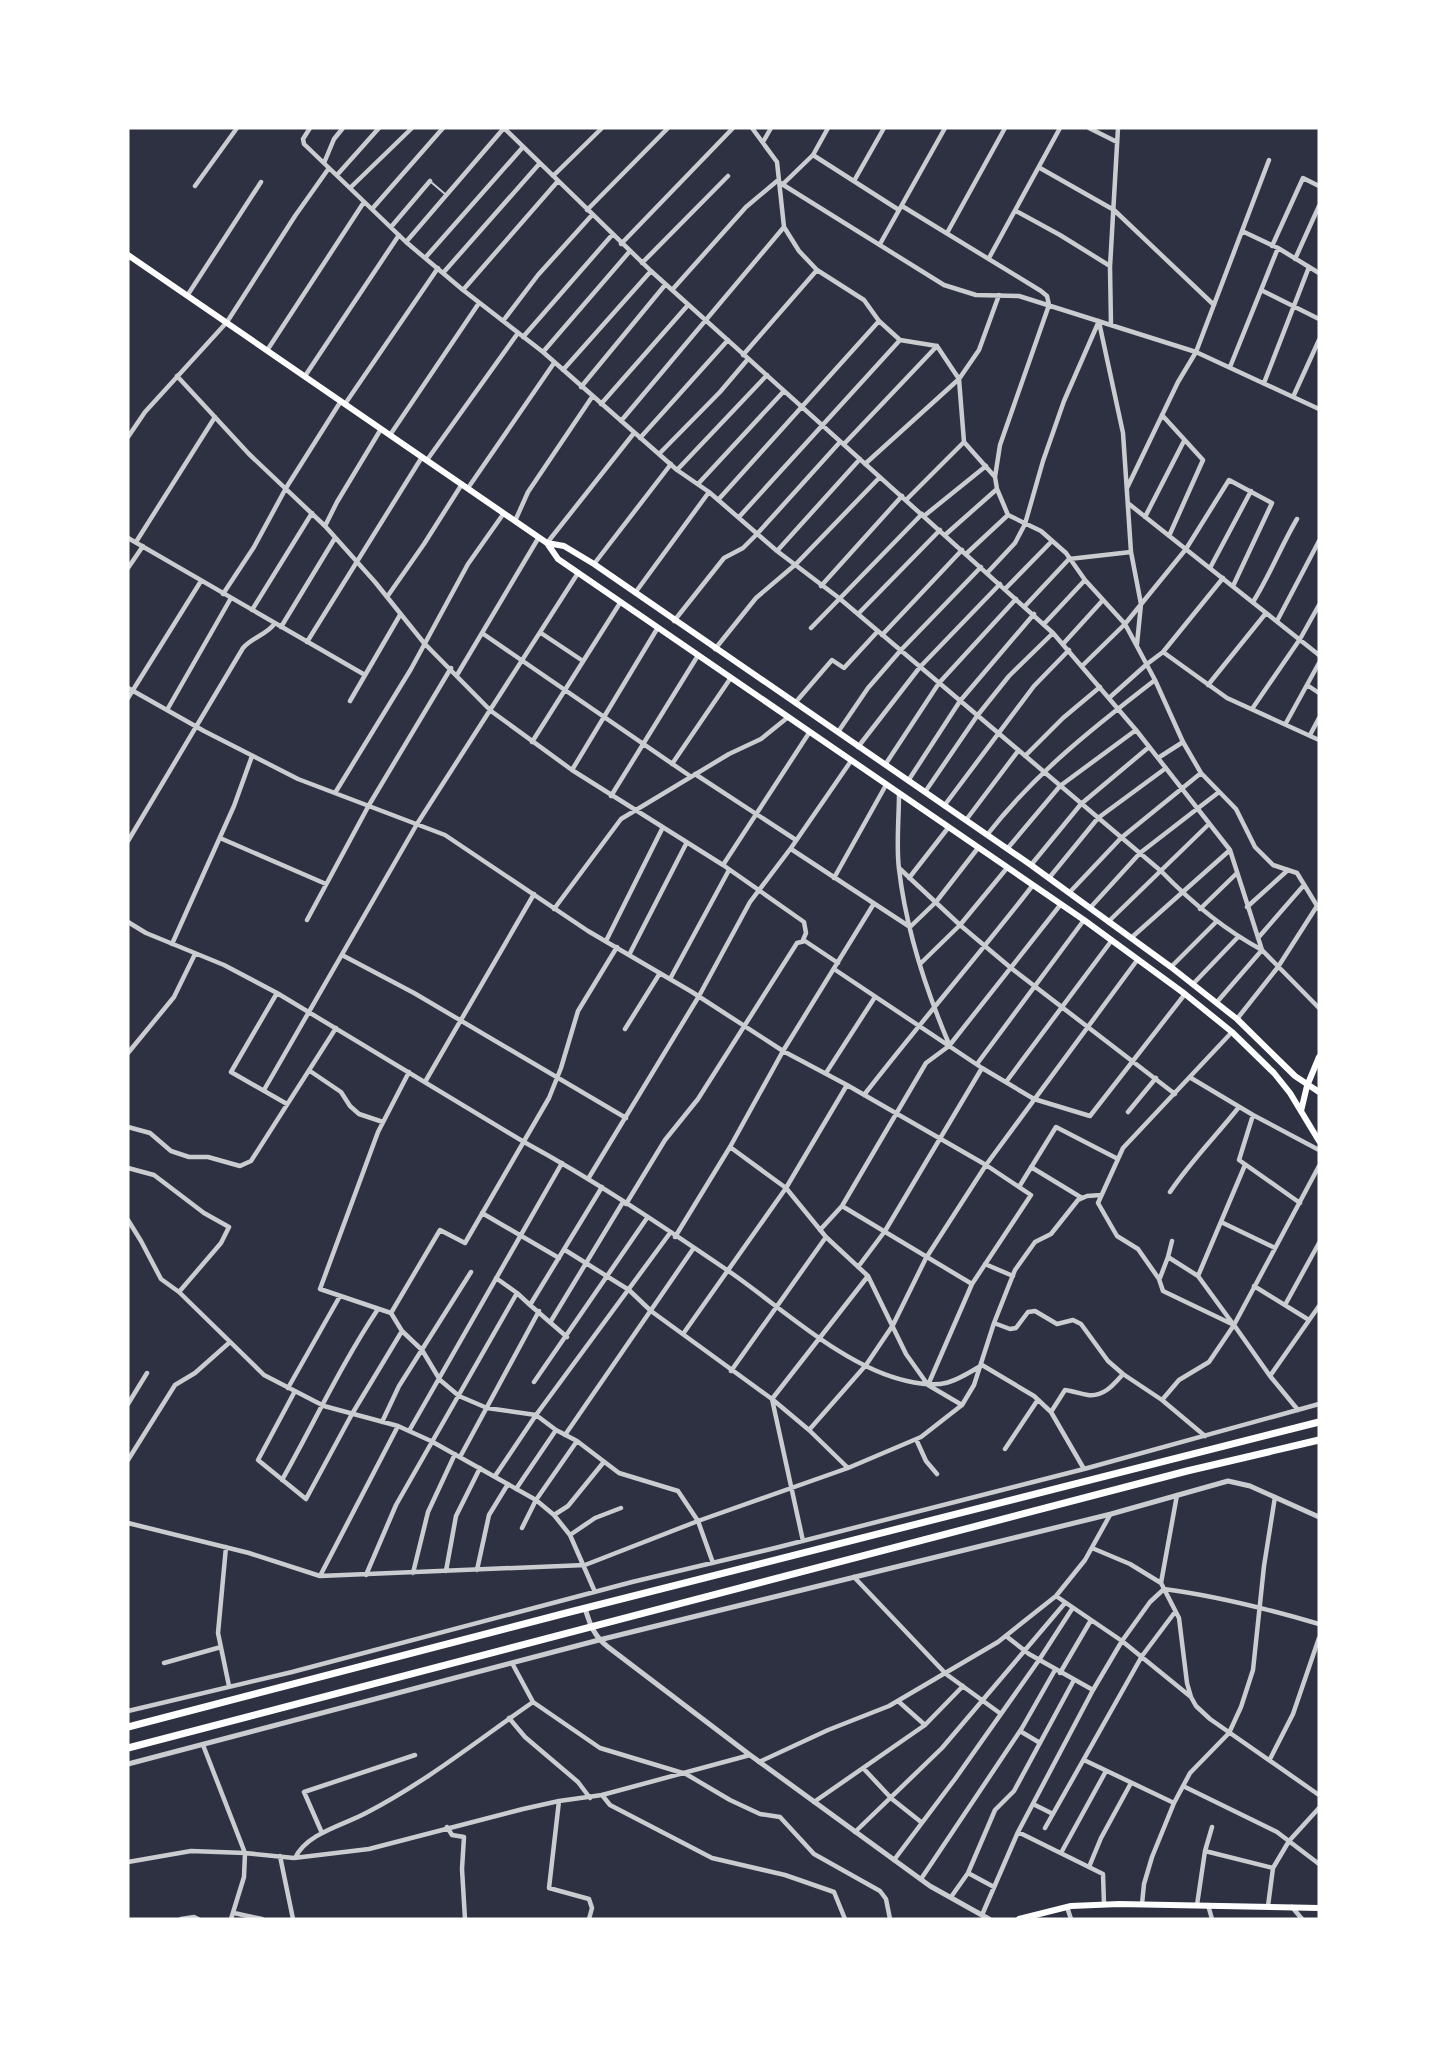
<svg xmlns="http://www.w3.org/2000/svg" width="1447" height="2047" font-family="Jost,sans-serif">
<style>
.lines{fill:none;stroke-linecap:round;stroke-linejoin:round}
.service{stroke:#caccd0;stroke-width:2}
.minor{stroke:#caccd0;stroke-width:4.5}
.tertiary{stroke:#caccd0;stroke-width:5}
.secondary{stroke:#fff;stroke-width:6}
.trunk{stroke:#fff;stroke-width:7}
</style>
<rect width="100%" height="100%" fill="#2d3142"/>
<g class="lines">
<path class="service" d="M431,182L445,194"/>
<path class="minor" d="M310,128L303,139L304,144L406,242L463,290L543,352L677,470L709,492L777,551L839,598L1161,871C1191,902 1223,929 1262,950L1217,1002
M504,128L651,271L1053,633L1136,730L1230,850L1262,950L1319,1008
M752,128L777,162L784,227L799,251L817,270L864,300L879,321L900,340L937,346L959,379L964,442L995,477
M1089,128L1117,142
M763,142L771,128
M813,155L899,210
M324,163L334,139L343,128
M1040,168L1114,210L1214,305
M337,175L379,128
M553,176L602,128
M854,181L884,128
M783,184L813,155L828,128
M195,186L237,128
M350,188L412,128
M902,206L1041,291L1047,296L1049,305L1000,445L995,477L997,489
M372,209L443,128
M587,210L668,128
M1016,211L1060,235L1110,266
M391,227L430,181
M1242,231L1278,248L1319,273
M947,233L1005,128
M406,242L504,128
M621,244L733,128
M880,244L945,128
M1272,246L1303,178L1319,186
M425,258L523,147
M989,258L1060,128
M1295,259L1319,206
M642,263L728,176
M443,273L540,163
M463,290L558,181
M672,290L746,207L777,181L944,285L976,295L1019,296L1196,352L1319,409
M1261,290L1319,319
M187,296L261,182
M503,321L538,275L592,215
M1099,322L1123,433L1131,552
M1111,325L1110,267L1118,128
M523,337L612,235
M268,349L364,202
M543,352L630,251
M743,355L817,270
M1230,367L1278,248
M563,370L651,271
M177,376L249,454L325,526L375,582L424,643L491,711L572,770L723,865L804,922L806,933L803,940
M305,376L399,235
M1264,383L1309,267
M581,387L665,285
M1293,397L1319,340
M345,404L438,268
M601,404L688,305
M1162,415L1203,460L1169,536
M621,421L784,227
M390,435L479,303
M128,437L145,412L227,322L295,216L329,168
M640,438L728,340
M844,444L937,346
M659,454L720,392L748,359
M427,460L518,333
M865,464L959,379L979,350L999,295
M677,470L767,375
M698,484L784,391
M468,488L554,363
M1127,488L1178,382L1196,352L1269,160
M718,500L879,321
M906,500L964,442
M1129,504L1319,655
M924,516L986,466
M739,517L900,340
M1145,517L1184,441
M515,521L528,492L592,397
M325,526L337,502L381,429
M945,535L997,489L1008,515L1041,531L1066,553L1085,580L1125,624L1155,680L1183,742L1201,773L1236,809L1255,847L1273,865L1297,873L1319,909
M128,538L365,675
M136,542L215,417
M547,543L634,433
M777,551L860,459
M966,554L1008,515
M594,564L671,464
M128,568L143,546
M1210,568L1251,491
M987,573L1015,543L1025,524L1043,461L1064,401L1099,321
M821,586L902,496
M1005,589L1052,541
M635,593L709,492
M223,594L254,547L286,488L341,401
M387,597L424,544L462,484
M1253,602C1270,575 1281,546 1297,519
M1025,606L1069,559L1131,552L1141,604L1137,644
M252,610L312,513
M858,614L940,530
M674,621L724,558L743,548L757,534L840,442
M1277,621L1319,541
M1044,624L1085,580
M281,627L335,538
M811,628L922,514
M482,633L690,776
M541,633L583,661
M882,635L962,550
M307,642L422,457
M1063,644L1103,600
M715,649L756,598L796,564L880,477
M1163,652L1223,578
M1082,666L1125,624L1186,549L1229,480L1272,503L1233,586
M457,675L539,537
M1208,685L1266,613
M1307,685L1319,693
M128,688L204,731L298,779L445,835L588,931L692,992L783,1051L847,1085L986,1165L1031,1195L972,1284L928,1385
M128,698L201,581
M1109,698L1147,664L1163,652L1227,698L1319,740
M350,701L400,615
M795,703L832,660L844,668L878,631
M1252,709L1300,639L1319,605
M167,710L231,598
M1286,723L1319,663
M838,732L868,688L901,650L981,567
M1310,735L1319,718
M532,742L620,603
M858,747L920,667L1000,584
M1025,756L1063,718L1100,687
M1158,758L1183,742
M672,764L730,679
M885,765L939,683L1016,599
M572,770L657,629
M695,774L796,840
M908,781L960,701L1034,614
M925,792L977,716L1009,676L1053,633
M335,793L411,669L468,564L504,513
M899,794C899,818 896,845 899,869C906,929 926,990 949,1044
M611,796L697,657
M944,806L1034,686L1069,650
M966,820L1018,751
M987,835C1034,774 1094,727 1155,680
M220,838L326,884
M128,841L243,648C252,637 267,635 275,623
M791,849L910,927L936,902L978,848
M1007,849L1060,786L1136,730
M723,865L809,733
M1031,865L1081,804L1149,747
M899,868L960,925L1011,968L1175,1094
M834,878L886,785
M909,878L948,828
M1049,878L1098,818L1166,768
M1069,893L1121,838L1201,773
M1247,907L1288,870
M1090,908L1140,853L1219,792
M554,909L621,819L729,754L761,739L787,718
M1200,909L1237,873
M307,920L369,805L451,668
M128,922L146,933L224,965L277,993L524,1142C594,1180 661,1225 727,1270C780,1306 843,1367 907,1381C942,1389 953,1383 982,1365
M1108,922L1209,824
M1131,938L1230,850
M1258,938L1304,885
M606,941L662,829
M172,944L234,806L252,756
M342,955L414,993L626,1118
M629,955L686,844
M921,963L960,925L1007,868
M1171,967L1217,921
M834,969L982,1068L1034,1099L1090,1116L1185,994
M670,979L729,870
M1193,984L1238,937
M277,993L231,1072L287,1104
M1237,1019L1278,967L1317,906
M625,1029L660,973
M1232,1032L1123,1148L1098,1203L1117,1236L1138,1249L1159,1279L1163,1291L1234,1325
M128,1053L174,997L195,954
M977,1064L1084,920
M310,1071L341,1092L350,1106L359,1114L383,1122
M409,1072L378,1132L320,1289L391,1313L402,1331L422,1350L440,1380L459,1396L487,1408L536,1415L556,1430L577,1441L619,1473L678,1491L698,1521L713,1563
M826,1073L875,997
M1191,1078L1253,1115L1319,1150
M425,1082L534,894
M1006,1082L1112,940
M264,1090L417,824L578,573
M864,1095C919,1024 978,956 1033,885
M1128,1112L1156,1078
M1253,1115L1239,1160L1300,1203
M128,1127L150,1133L171,1151L189,1157H208L240,1166L251,1161L336,1028
M730,1147L786,1188L826,1237L868,1276L906,1354L928,1385L962,1405
M1031,1167L1082,1198
M128,1168L154,1175L204,1213L229,1227L221,1243L179,1292
M588,1179L699,996L750,902L791,848L851,761
M1019,1187L1056,1127L1118,1159
M1170,1192C1190,1162 1216,1136 1239,1107
M626,1204L665,1140L698,1099L797,943L805,941L838,963
M842,1206L972,1284
M482,1213L559,1258
M128,1220L141,1241L161,1279L179,1292L264,1375L324,1406L398,1426L431,1441L536,1500L554,1515L570,1535L595,1592
M1221,1222L1275,1248
M820,1230L842,1206L926,1063L949,1046L1061,904
M675,1237L730,1147L783,1051L873,905
M1172,1241L1168,1257L1198,1276L1233,1324
M565,1250L629,1290L651,1311L772,1399L809,1430L848,1468
M985,1264L1013,1276
M858,1267L885,1231L982,1068
M1198,1276L1245,1165
M496,1278L517,1293L530,1305
M1160,1278L1168,1257
M1254,1286L1309,1320
M1285,1305L1319,1243
M391,1313L440,1230L465,1243L549,1098L561,1068L578,1011L617,947
M551,1321L623,1202
M994,1323L1010,1329L1016,1328L1028,1312L1035,1311L1057,1324L1073,1320L1081,1324L1108,1361L1123,1374L1162,1400
M683,1334L786,1188L847,1085
M567,1337L530,1305L602,1187
M982,1365L1034,1396L1051,1412L1084,1469
M731,1371L826,1237
M1270,1376L1234,1325L1319,1166
M534,1382L647,1218
M288,1388L340,1296
M295,1391L258,1460L306,1499L352,1414L402,1331
M128,1404L147,1373
M1298,1410L1270,1376L1319,1306
M1051,1412L1065,1390C1074,1391 1080,1394 1088,1395C1104,1397 1114,1384 1123,1374
M382,1422L399,1386L471,1272
M809,1430L866,1365L893,1325L926,1258L986,1165L1138,959
M409,1431L562,1163
M565,1435L693,1249
M1205,1436L1162,1400L1179,1380L1209,1362L1234,1325
M916,1439L926,1461L937,1474
M1005,1449L1037,1401
M460,1457L539,1311
M128,1460L175,1385L195,1373L230,1342
M495,1476L536,1415L670,1233
M282,1480C314,1423 342,1363 378,1309
M516,1489L556,1430
M554,1515L568,1506L603,1463
M128,1523L249,1553L320,1576L585,1565L698,1521L848,1468L921,1437L962,1405L974,1385L994,1323L1015,1270L1035,1242L1051,1234L1078,1200L1087,1196L1101,1195
M522,1528L536,1500L577,1441
M570,1535L595,1518L621,1508
M803,1541L772,1399L868,1276
M226,1547L218,1633L229,1686
M1092,1548L1130,1564L1161,1583L1179,1618L1187,1683L1191,1697L1196,1706L1210,1719L1319,1795
M477,1570L489,1515L508,1484
M446,1571L456,1516L480,1468
M413,1573L428,1512L455,1454
M366,1575L396,1505L517,1293
M320,1576L398,1426
M854,1577L946,1674L1001,1714
M1161,1583L1177,1495
M1056,1596L1122,1641L1191,1697
M1006,1636L1029,1654L1093,1690
M164,1663L221,1647
M512,1663L533,1702L600,1748L686,1774L730,1800L760,1814L780,1817L814,1854L880,1891L886,1899L890,1919
M1060,1673L1091,1620
M898,1701L925,1725
M128,1711L292,1672L632,1582L775,1548L1084,1469L1319,1404
M509,1718L525,1737L578,1782L590,1798
M1020,1731L1040,1743
M203,1745L245,1853L244,1877L231,1919
M1270,1759L1293,1714L1319,1638
M1084,1760L1174,1803
M759,1762L828,1730L889,1706L998,1642L1056,1596L1085,1560L1110,1515
M864,1769L892,1799L921,1822
M1183,1786L1277,1832L1319,1864
M602,1795L610,1805L712,1858L785,1875L834,1892L845,1919
M559,1801L549,1888L589,1899L592,1908L589,1919
M814,1802L925,1725L963,1686
M1033,1804L1053,1814
M447,1827L452,1835L464,1837L462,1869L465,1919
M1045,1828L1142,1656L1175,1612
M855,1832L942,1748L1065,1603
M1018,1832L1103,1874L1104,1904
M322,1833L304,1792L415,1755
M1205,1851L1212,1827
M1061,1853L1106,1771
M280,1856L293,1919
M295,1858C307,1833 344,1825 366,1813C426,1782 478,1740 533,1702
M894,1860L955,1779L1039,1660L1072,1609
M128,1862L191,1851L245,1853L294,1858L369,1849L523,1809L559,1801L602,1795L750,1755
M1089,1867L1101,1838L1131,1783
M968,1873L994,1887
M921,1879L1022,1728L1055,1670
M951,1897L968,1873L995,1810L1014,1791L1074,1680
M1142,1904L1144,1884L1152,1857L1174,1803L1190,1773L1229,1733L1241,1707L1253,1670L1264,1566L1275,1497
M1197,1905L1205,1851L1273,1868
M1208,1905L1212,1919
M1268,1906L1273,1868L1289,1841L1319,1808
M1067,1907L1071,1919
M1292,1907L1302,1919
M234,1913L262,1919
M982,1915L1018,1832L1093,1690L1122,1641L1150,1602L1164,1589C1217,1596 1268,1609 1319,1624
M181,1919L194,1917L198,1919"/>
<path class="tertiary" d="M585,1608C590,1625 594,1636 608,1647L750,1755L930,1886L989,1919
M128,1764L599,1640L1111,1514L1228,1481L1250,1486L1319,1517"/>
<path class="secondary" d="M128,255L547,543L558,559L1084,920L1185,994L1232,1032L1274,1073L1290,1093L1319,1141
M547,543L564,546L594,564L1031,865L1171,967L1237,1019L1295,1076L1319,1092
M1301,1111L1307,1086L1319,1057
M1019,1919L1071,1906L1119,1904L1319,1908"/>
<path class="trunk" d="M128,1727L566,1613L1319,1422
M128,1748L1187,1471L1319,1440"/>
</g>
<rect width="1447" height="2047" fill="none" stroke="#ffffff" stroke-width="259"/>
</svg>
